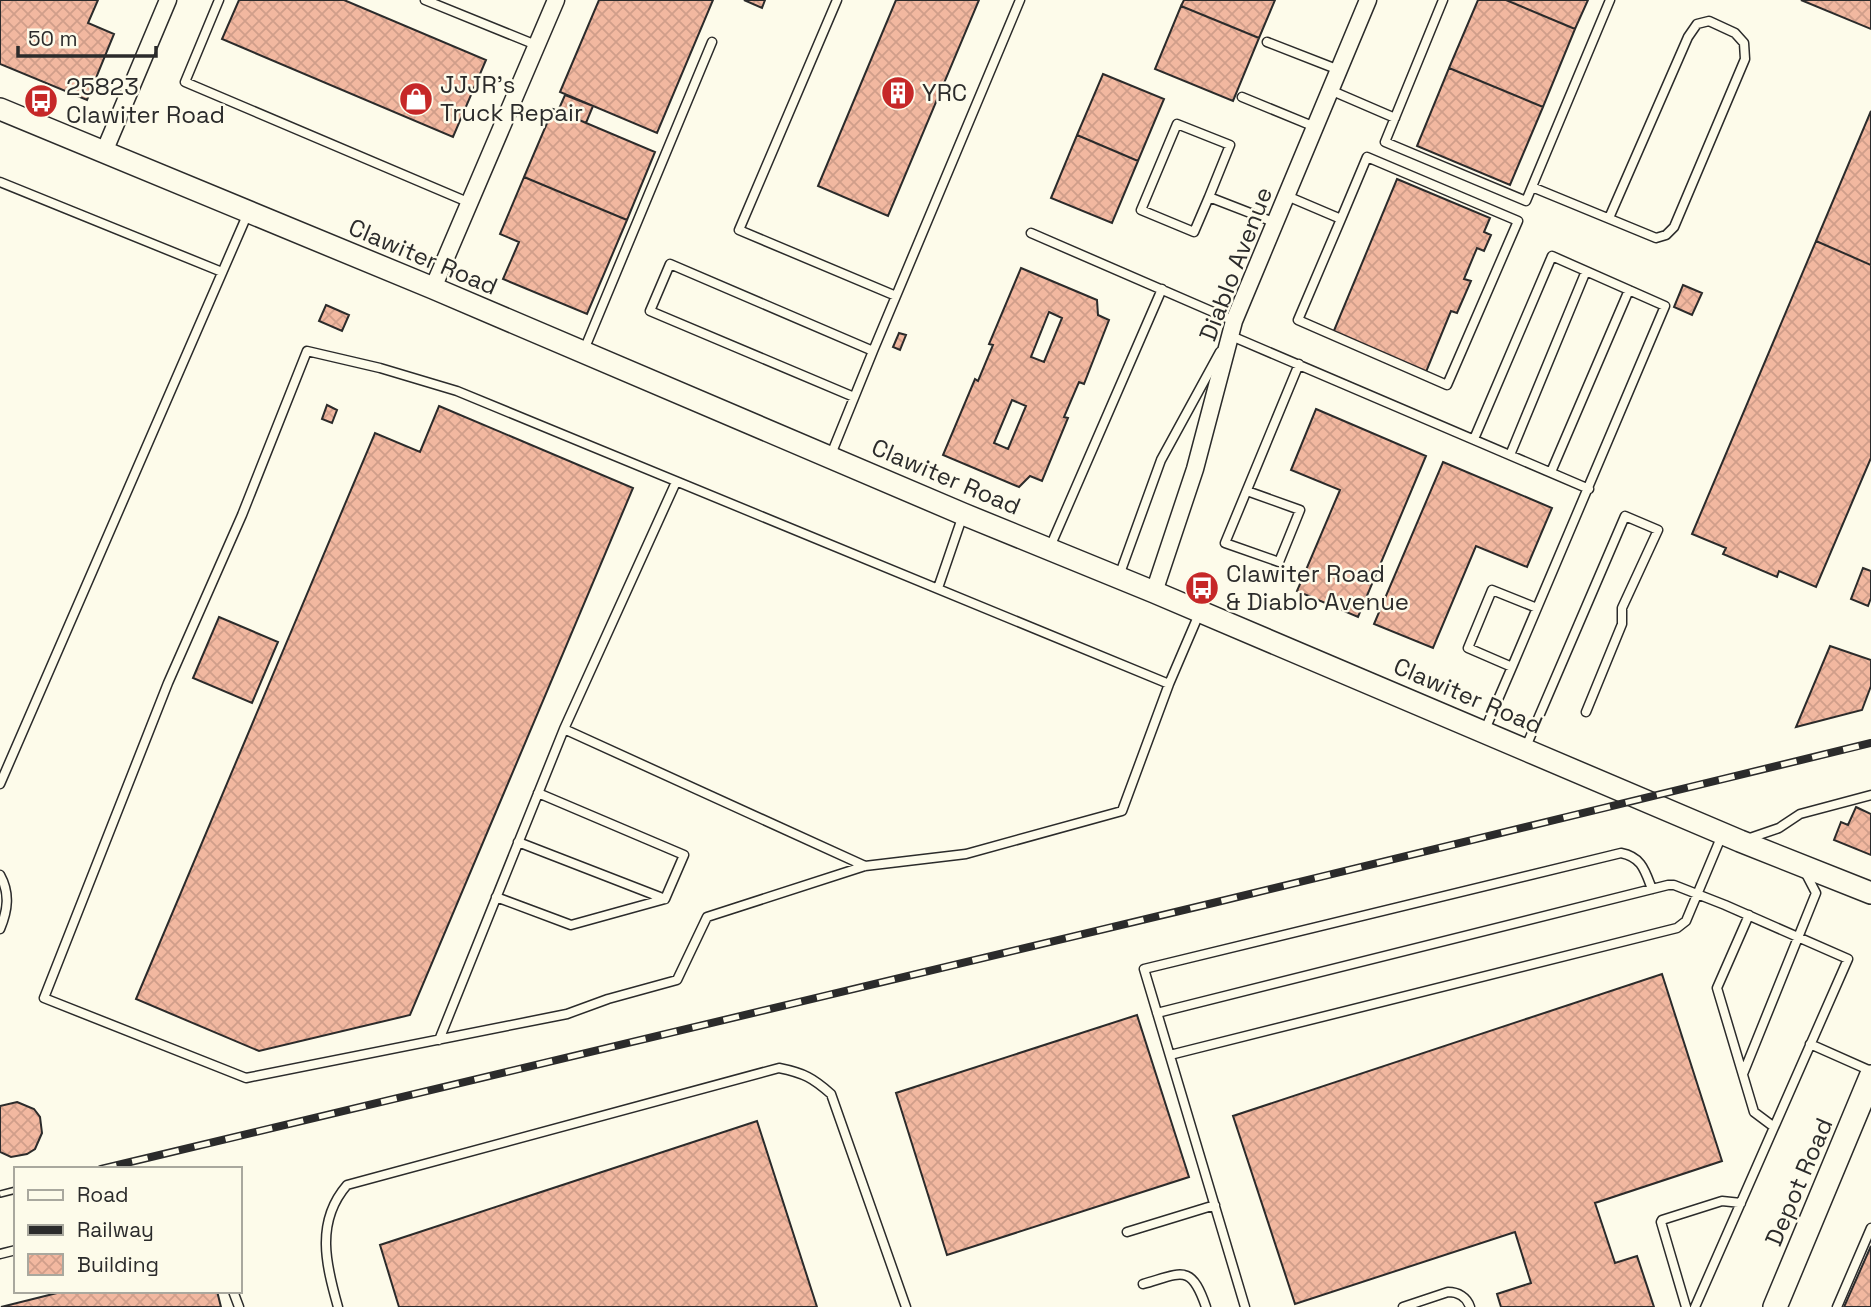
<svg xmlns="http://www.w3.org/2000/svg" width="1871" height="1307" font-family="'Space Grotesk',sans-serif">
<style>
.building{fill:url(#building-cross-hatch);stroke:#2b2b2b;stroke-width:2;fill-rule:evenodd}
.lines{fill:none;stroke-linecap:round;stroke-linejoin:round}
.service-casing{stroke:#2b2b2b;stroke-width:11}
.minor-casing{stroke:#2b2b2b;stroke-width:19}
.tertiary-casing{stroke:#2b2b2b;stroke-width:24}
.secondary-casing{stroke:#2b2b2b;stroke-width:26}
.service{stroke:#fdfbea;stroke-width:8}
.minor{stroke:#fdfbea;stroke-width:16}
.tertiary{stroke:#fdfbea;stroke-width:21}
.secondary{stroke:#fdfbea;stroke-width:23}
.rail-casing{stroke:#2b2b2b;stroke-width:8}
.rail{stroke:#fdfbea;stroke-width:5;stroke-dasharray:16;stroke-linecap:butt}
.labels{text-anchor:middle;stroke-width:5;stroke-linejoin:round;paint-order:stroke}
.poi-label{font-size:24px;fill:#2b2b2b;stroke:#fdfbea;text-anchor:start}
.street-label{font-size:24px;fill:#2b2b2b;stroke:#fdfbea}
</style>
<defs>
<pattern id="building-cross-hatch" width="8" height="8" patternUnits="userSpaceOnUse" patternTransform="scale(1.75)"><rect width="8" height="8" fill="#f2b8a0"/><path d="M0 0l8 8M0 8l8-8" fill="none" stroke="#d09e8a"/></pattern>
</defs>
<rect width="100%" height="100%" fill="#fdfbea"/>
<path class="building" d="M0,0H98L88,23L114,34L87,100L0,64Z
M239,0H344L486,60L453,137L222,39Z
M599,0H713L657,133L560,92Z
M744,0H765L762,8Z
M896,0H979L888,216L818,186Z
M1184,0H1275L1259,38L1181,6Z
M1478,0H1506L1575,29L1543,107L1449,68Z
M1506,0H1588L1575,29Z
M1801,0H1871V29Z
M1181,6L1259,38L1233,101L1155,69Z
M1449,68L1543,107L1510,185L1417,146Z
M1103,74L1164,99L1138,161L1077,135Z
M565,95L593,106L586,123L558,111Z
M553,109L655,152L627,220L524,177Z
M1871,111V265L1816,241Z
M1077,135L1138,161L1112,223L1051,198Z
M524,177L627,220L587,314L503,279L519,242L500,234Z
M1397,179L1490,218L1484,232L1491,235L1484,251L1477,248L1464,279L1471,281L1457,313L1451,311L1426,372L1333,333Z
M1816,241L1871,265V458L1816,587L1779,571L1777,577L1723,554L1726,548L1692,534Z
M1021,268L1097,300L1098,315L1109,320L1084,384L1079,382L1064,417L1068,418L1042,481L1030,476L1019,487L943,455L975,379L978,381L993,345L989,344ZM1049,312L1062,318L1044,362L1031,357ZM1012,400L1026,406L1008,449L994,443Z
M1683,285L1702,293L1692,315L1674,307Z
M326,305L349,315L342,331L319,321Z
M899,333L906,335L900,350L893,347Z
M327,405L337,410L332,423L322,419Z
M439,406L633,488L410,1015L259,1051L136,999L375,433L420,452Z
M1316,409L1426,456L1358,617L1297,591L1340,490L1291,470Z
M1443,462L1552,508L1527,567L1476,546L1433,648L1374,624Z
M1863,568L1871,571V598L1868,606L1851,599Z
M219,617L278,642L252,703L193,678Z
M1830,646L1871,660V686L1862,710L1796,727Z
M1856,807L1871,814V855L1834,840L1841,822L1848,825Z
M1662,974L1722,1161L1595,1203L1615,1263L1637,1256L1654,1307H1501L1497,1294L1531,1283L1515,1232L1295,1304L1233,1116Z
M1137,1015L1189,1177L947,1255L896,1093Z
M17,1102L34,1109L40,1117L42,1133L35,1149L27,1154L11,1157L0,1152V1106Z
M757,1121L817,1307H399L380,1245Z
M1871,1246V1307H1844Z
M65,1291H217L221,1307H1Z"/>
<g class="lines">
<g class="service-casing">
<path id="service" d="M219,0L185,82L470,203
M425,0L536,45
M837,0L739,230L896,296
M1443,0L1385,142L1526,201L1610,0
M1267,42L1339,70
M1330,90L1395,118
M1242,97L1315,127
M0,182L222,272
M1532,187L1656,238L1666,235L1674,227L1745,59L1744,43L1735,33L1709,21L1697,24L1688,37L1609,218
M1287,196L1341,219L1298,320L1447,385L1518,221L1367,157L1341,219
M1209,197L1230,145L1177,124L1141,210L1194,232L1209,197L1276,223
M1031,233L1234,321
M1229,335L1589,489
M584,350L712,42
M873,351L1020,0
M1474,439L1552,256L1665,306L1512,667L1468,648L1492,590L1537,608
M1510,455L1586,271
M830,457L873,351L670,264L650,311L854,397
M1551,472L1629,290
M1247,491L1300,510L1279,562L1225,543L1299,364
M1050,547L1162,289
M1119,576L1161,460L1220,352
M938,588L963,515
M1169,684L457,391L380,368L307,351L242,515L168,683L44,998L246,1078L567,1014L608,999L677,980L707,917L865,866L966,854L1122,811L1169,684L1199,614
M564,729L865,866
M1484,732L1512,667
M1525,749L1625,516L1658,530L1622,608V624L1586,712
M0,784L248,213
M1747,839L1779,828L1800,814L1871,795
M518,842L665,899
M0,875C10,893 8,910 0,929
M496,897L571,925L665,899L684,855L538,793
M1749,915L1717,988L1754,1112L1774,1127
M1157,1013L1668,885H1674L1725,905L1848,959L1695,1307
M439,1040L564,729L676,482
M1810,1044L1871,1071
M1170,1055L1677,928L1686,921L1722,835
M1743,1074L1816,893L1804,870
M1127,1232L1215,1205
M0,1254L16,1250
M1143,1284C1182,1273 1191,1263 1206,1307
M233,1291L239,1307
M338,1307C326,1265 315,1222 347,1185L779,1068C804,1073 813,1078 831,1094L906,1307
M1245,1307L1144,969L1621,853C1642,857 1645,871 1652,889
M1403,1307L1448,1292C1458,1292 1467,1297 1470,1307
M1686,1307L1661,1222L1662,1220L1722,1201L1741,1203
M1837,1307L1871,1228"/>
</g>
<g class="minor-casing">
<path id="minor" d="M104,152L168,0
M433,288L556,0
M1154,592L1195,469L1234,321L1368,0"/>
</g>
<g class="tertiary-casing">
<path id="tertiary" d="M0,109L433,288L963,514L1154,592L1740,841L1871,893"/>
</g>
<g class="secondary-casing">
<path id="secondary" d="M1775,1307L1871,1077"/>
</g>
<use href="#service" class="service"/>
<use href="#minor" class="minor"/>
<use href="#tertiary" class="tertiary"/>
<use href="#secondary" class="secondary"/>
<g class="rail-casing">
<path id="rail" d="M101,1169L1213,903L1871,743
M0,1194L16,1190"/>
</g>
<use href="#rail" class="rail"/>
</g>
<defs>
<g id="building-disc" transform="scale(1.75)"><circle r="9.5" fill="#c62828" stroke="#fdfbea"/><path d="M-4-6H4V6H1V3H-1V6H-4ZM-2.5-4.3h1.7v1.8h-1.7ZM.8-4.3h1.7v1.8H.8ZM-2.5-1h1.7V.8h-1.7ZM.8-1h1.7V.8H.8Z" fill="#fff"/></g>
<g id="shop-disc" transform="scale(1.75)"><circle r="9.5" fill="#c62828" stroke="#fdfbea"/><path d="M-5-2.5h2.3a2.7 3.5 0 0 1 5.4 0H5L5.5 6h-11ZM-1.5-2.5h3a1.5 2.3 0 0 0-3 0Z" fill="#fff"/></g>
<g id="bus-disc" transform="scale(1.75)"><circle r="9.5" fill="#c62828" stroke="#fdfbea"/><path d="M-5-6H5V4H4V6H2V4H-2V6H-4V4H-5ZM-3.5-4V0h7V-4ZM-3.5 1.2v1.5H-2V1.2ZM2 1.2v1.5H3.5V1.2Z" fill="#fff"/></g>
</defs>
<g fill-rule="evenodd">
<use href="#building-disc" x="898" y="93"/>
<use href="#shop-disc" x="416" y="99"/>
<use href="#bus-disc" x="41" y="101"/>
<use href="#bus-disc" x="1202" y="588"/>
</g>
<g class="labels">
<g class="poi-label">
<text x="440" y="93">JJJR's<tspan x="440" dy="28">Truck Repair</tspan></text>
<text x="66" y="95">25823<tspan x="66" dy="28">Clawiter Road</tspan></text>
<text x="922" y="101">YRC</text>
<text x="1226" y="582">Clawiter Road<tspan x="1226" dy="28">&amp; Diablo Avenue</tspan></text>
</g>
<g class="street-label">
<text transform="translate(423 257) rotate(23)" y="8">Clawiter Road</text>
<text transform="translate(1236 264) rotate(-69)" y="8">Diablo Avenue</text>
<text transform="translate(946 477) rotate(23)" y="8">Clawiter Road</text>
<text transform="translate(1468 696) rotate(23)" y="8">Clawiter Road</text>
<text transform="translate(1799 1182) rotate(-67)" y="8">Depot Road</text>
</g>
</g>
<rect x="14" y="1167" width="228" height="126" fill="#fdfbea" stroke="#a9a89e" stroke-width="2"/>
<rect x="28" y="1190" width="35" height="10" fill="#fdfbea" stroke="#a9a89e" stroke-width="2"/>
<text x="77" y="1202" font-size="21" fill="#2b2b2b">Road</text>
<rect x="28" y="1225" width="35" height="10" fill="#2b2b2b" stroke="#a9a89e" stroke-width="2"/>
<text x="77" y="1237" font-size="21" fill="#2b2b2b">Railway</text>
<rect x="28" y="1254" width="35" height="21" fill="url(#building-cross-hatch)" stroke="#a9a89e" stroke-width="2"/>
<text x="77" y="1272" font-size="21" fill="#2b2b2b">Building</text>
<path d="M18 46v10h138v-10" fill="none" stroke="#2b2b2b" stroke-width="3.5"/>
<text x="28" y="46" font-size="21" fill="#2b2b2b" stroke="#fdfbea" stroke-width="5" paint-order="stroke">50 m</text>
</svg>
